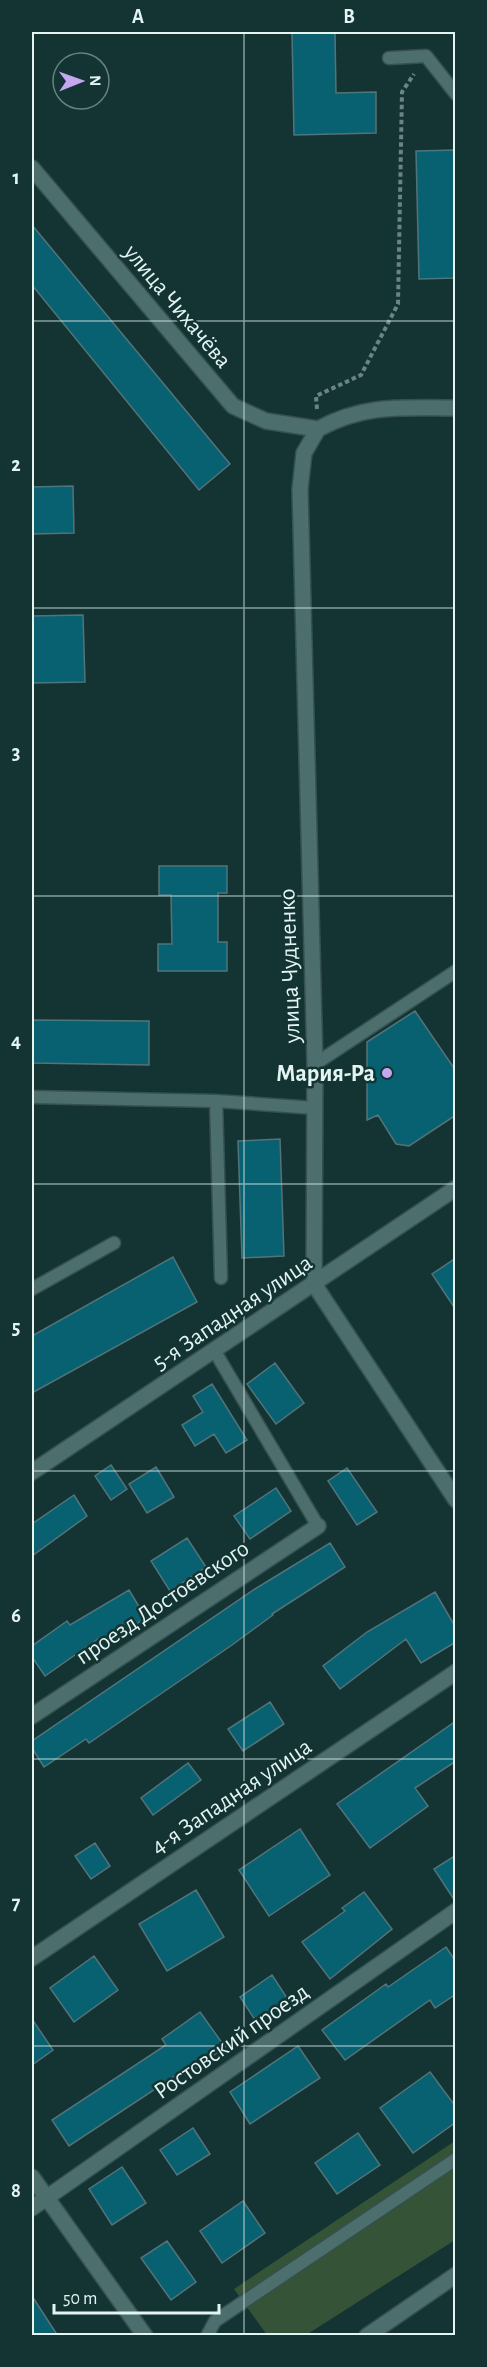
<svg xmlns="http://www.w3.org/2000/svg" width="487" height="2367" font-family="'Alegreya Sans',sans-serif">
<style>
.green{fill:#345337}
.building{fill:#076170;stroke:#53737a;stroke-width:1.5}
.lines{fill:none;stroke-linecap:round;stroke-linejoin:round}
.lane-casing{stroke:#36504f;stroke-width:15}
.street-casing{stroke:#36504f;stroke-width:18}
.secondary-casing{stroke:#36504f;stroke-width:18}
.path{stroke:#698482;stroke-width:4;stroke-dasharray:4.5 3;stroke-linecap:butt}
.lane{stroke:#4c6e6c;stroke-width:12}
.street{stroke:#4c6e6c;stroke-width:15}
.secondary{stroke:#4c6e6c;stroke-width:15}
.grid{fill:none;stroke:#e2f5f3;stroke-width:1.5;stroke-opacity:0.55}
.poi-dot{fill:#c5a6f0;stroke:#143433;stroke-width:2}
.labels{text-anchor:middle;stroke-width:5;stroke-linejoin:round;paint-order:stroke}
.street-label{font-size:24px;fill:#e2f5f3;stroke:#143433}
.poi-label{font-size:24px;font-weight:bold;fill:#e2f5f3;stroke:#143433;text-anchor:end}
.neatline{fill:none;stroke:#e2f5f3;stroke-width:2}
.grid-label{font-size:20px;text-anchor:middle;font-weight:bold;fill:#e2f5f3}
</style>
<rect width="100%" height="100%" fill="#143433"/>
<path class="green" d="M455,2141V2240L306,2335H267L234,2289Z"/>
<path class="building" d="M292,32H335L336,93L376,92V133L294,135Z
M456,150V278L419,279L416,151Z
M32,225L230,464L199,490L32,285Z
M73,486L74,533L32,534V487Z
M83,615L85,682L32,683V616Z
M159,866H227V893H218V942H227V971H158V944H172L171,895H159Z
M415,1011L456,1071V1115L409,1146L396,1144L378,1115L367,1120V1042Z
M32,1020L149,1021V1065L32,1063Z
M280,1139L284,1256L242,1258L238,1141Z
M173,1257L197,1302L32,1393V1336Z
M456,1258V1310L432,1274Z
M275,1363L304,1403L276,1424L247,1384Z
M212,1384L247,1440L226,1453L214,1434L195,1446L182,1425L203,1412L193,1396Z
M111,1465L127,1489L111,1500L95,1476Z
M156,1467L174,1497L147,1513L129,1484Z
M347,1468L377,1512L357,1525L328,1481Z
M276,1488L291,1511L250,1539L234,1516Z
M74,1495L87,1516L32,1556V1524Z
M187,1538L206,1567L170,1591L151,1561Z
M330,1543L345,1567L272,1614L273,1615L232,1645L89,1743L86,1739L44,1767L32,1748V1741L255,1589Z
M129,1590L146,1618L106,1643L102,1636L45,1676L32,1657V1646L67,1621L70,1625Z
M435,1592L456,1628V1642L421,1663L406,1639L340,1689L323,1666L367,1632Z
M270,1702L284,1724L243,1751L228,1729Z
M456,1721V1761L415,1788L428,1806L370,1848L337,1804Z
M188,1763L201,1780L153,1815L141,1798Z
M300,1829L330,1875L269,1916L239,1870Z
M95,1843L110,1866L91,1879L75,1856Z
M456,1855V1901H455L434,1869Z
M196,1890L224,1937L167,1971L139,1924Z
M364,1892L392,1929L330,1979L302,1942L345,1911L342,1908Z
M446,1947L456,1962V1994L435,2008L430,2000L345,2060L322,2030L386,1984L388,1987Z
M94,1956L118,1990L74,2022L50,1988Z
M272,1975L289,2001L257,2023L240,1997Z
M200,2012L225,2047L186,2075L184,2070L69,2146L52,2120L166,2045L162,2039Z
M32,2019L53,2050L32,2065Z
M298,2046L320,2078L250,2124L230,2092Z
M430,2072L456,2107V2122L413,2153L380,2108Z
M193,2128L210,2154L177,2175L160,2150Z
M358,2133L380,2165L337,2194L315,2163Z
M122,2167L146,2203L112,2225L89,2189Z
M243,2201L265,2233L222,2263L200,2231Z
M167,2241L196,2282L171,2300L141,2258Z
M32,2296L58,2336H32Z"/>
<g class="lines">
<g class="lane-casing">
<path id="lane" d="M389,58L426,56L456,94
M315,1064L456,971
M32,1097L216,1101L315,1108
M216,1101L221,1278
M32,1289L114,1243
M214,1350L318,1526
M207,2336L215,2321L456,2159"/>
</g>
<g class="street-casing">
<path id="street" d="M32,168L233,406L266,421L318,429
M318,429L304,453L300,489L315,1064L314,1284L456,1500
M318,429C366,403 403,408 456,408
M32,1472L456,1188
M32,1716L318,1526
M32,1958L456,1672
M32,2177L145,2336
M32,2208L456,1911"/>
</g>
<g class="secondary-casing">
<path id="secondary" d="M367,2336L456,2275"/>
</g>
<path class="path" d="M317,409L316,396L361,375L398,304L402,92L414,74"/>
<use href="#lane" class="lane"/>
<use href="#street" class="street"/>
<use href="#secondary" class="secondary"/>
</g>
<path class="grid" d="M244,32V2336M32,321H456M32,608H456M32,896H456M32,1184H456M32,1471H456M32,1759H456M32,2046H456"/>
<circle class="poi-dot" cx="387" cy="1073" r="6"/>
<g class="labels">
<g class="street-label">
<text transform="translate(178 306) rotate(50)" y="8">улица Чихачёва</text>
<text transform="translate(289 966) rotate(-92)" y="8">улица Чудненко</text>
<text transform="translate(232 1312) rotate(-34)" y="8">5-я Западная улица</text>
<text transform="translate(162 1602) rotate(-34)" y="8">проезд Достоевского</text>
<text transform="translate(231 1796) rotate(-34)" y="8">4-я Западная улица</text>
<text transform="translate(231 2041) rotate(-35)" y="8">Ростовский проезд</text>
</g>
<g class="poi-label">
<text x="375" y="1081">Мария-Ра</text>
</g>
</g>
<rect width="487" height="2367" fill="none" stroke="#143433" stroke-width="66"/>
<g transform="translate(81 81) rotate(89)"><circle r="28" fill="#143433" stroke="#668180" stroke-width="1.5"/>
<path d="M0-4.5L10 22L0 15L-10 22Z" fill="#c5a6f0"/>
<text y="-9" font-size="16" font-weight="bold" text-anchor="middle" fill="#e2f5f3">N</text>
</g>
<path d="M54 2304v9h165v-9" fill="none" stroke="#e2f5f3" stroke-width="3"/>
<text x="63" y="2304" font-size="18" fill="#e2f5f3" stroke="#143433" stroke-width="4.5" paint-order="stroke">50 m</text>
<rect x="33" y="33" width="421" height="2301" class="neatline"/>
<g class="grid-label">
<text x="138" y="23">A</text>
<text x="349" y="23">B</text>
<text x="16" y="184">1</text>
<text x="16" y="471">2</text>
<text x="16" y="759">3</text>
<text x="16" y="1047">4</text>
<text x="16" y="1334">5</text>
<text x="16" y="1622">6</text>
<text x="16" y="1909">7</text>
<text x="16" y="2197">8</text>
</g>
</svg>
